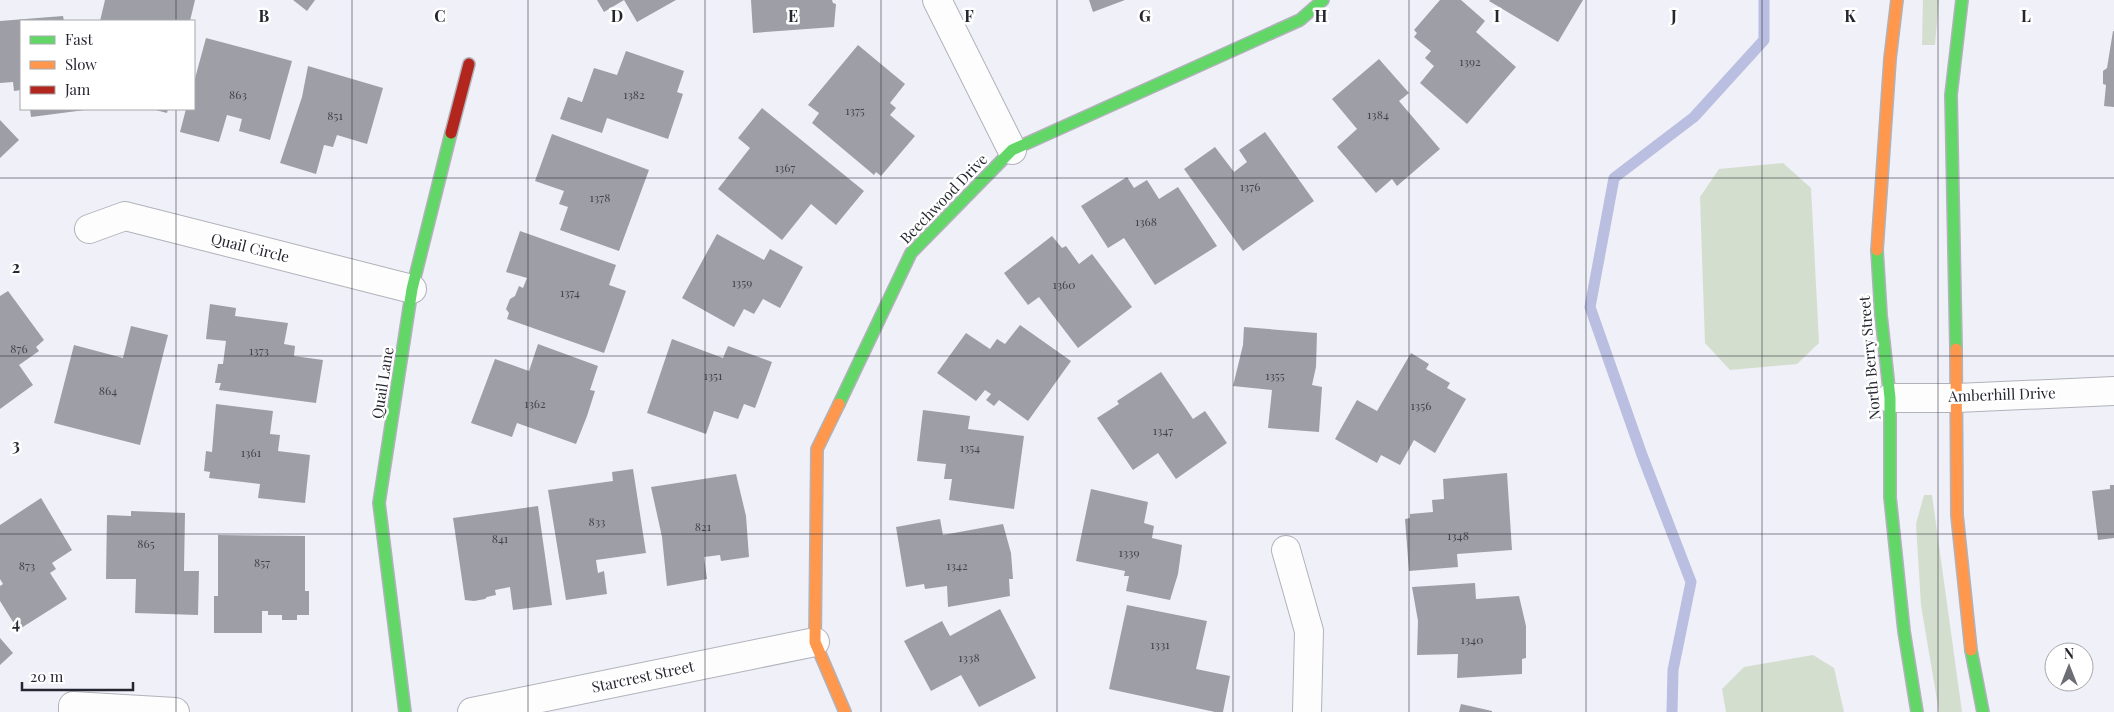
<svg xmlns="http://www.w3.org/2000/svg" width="2114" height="712" font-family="'Playfair Display',serif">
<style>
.green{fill:#d4dece}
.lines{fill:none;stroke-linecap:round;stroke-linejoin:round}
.stream{stroke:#babee0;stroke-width:11}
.building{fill:#9e9fa6}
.street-casing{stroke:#b1b2ba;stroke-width:30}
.fast-casing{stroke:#b1b2ba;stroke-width:14}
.slow-casing{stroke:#b1b2ba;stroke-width:14}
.jam-casing{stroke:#b1b2ba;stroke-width:14}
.street{stroke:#fdfdfe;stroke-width:28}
.fast{stroke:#63d668;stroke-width:11}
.slow{stroke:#ff974d;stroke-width:11}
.jam{stroke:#b3261e;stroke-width:11}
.grid{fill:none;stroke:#25262f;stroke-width:1;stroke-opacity:0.55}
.labels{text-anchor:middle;stroke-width:5;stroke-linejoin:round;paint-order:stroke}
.number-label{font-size:12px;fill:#43444d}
.street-label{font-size:15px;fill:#25262f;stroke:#fff}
.grid-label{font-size:16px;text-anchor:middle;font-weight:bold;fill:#25262f;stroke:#fff;stroke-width:5;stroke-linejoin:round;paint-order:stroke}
</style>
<rect width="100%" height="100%" fill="#eff0f8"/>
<path class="green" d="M1923,0H1939L1935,45H1922Z
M1783,163L1811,188L1819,343L1797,364L1730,370L1705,343L1700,197L1719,169Z
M1924,495H1932L1962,712H1939L1921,605L1916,524Z
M1813,655L1834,668L1844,712H1726L1722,689L1744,667Z"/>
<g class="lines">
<path class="stream" d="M1672,712L1673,670L1691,582L1642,455L1590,307L1614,178L1694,117L1764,40V0"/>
</g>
<path class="building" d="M105,0H195L190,21H100Z
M293,0H315L307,11Z
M597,0H676L637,22L624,0L604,12Z
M751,0H832L833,3L836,4L834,27L753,33Z
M1089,0H1125L1093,12Z
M1440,0H1461L1485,21L1476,32L1516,67L1467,124L1420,83L1434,66L1425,58L1431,51L1414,37L1417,33L1414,30Z
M1490,0H1583L1558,42L1489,1Z
M63,16L64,21H21V90L14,91L13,82L0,83V21Z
M2113,31H2114V107L2104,106L2106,85L2103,84V71L2107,68Z
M206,38L292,61L270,140L239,131L242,119L227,115L219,142L180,132L186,109H194V82Z
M858,45L905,84L890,103L896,108L890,115L915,136L881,176L876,172L874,175L812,123L819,113L808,105Z
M626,51L684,71L677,92L683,94L668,139L607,118L602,133L560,119L568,97L582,102L594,68L617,75Z
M1379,59L1409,93L1399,101L1440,149L1397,186L1392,179L1376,193L1337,147L1357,129L1332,99Z
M308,66L383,88L367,144L337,135L333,147L324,145L316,174L280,163L302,97Z
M762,108L864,191L836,225L811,204L782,240L718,189L750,148L738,138Z
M30,109H85V110L31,117Z
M152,109H168L167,113Z
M0,120L19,140L0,158Z
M1265,132L1314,201L1243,251L1184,169L1215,147L1234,172L1247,162L1239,150Z
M552,134L649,170L619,251L560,230L568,207L559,204L564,191L535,181Z
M1127,177L1134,188L1147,180L1159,199L1178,187L1217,246L1155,285L1124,238L1108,248L1081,206Z
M520,231L616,265L609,285L626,291L604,353L507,319L509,313L506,309L510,299L515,296L519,286L523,288L527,278L506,272Z
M717,234L764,260L770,249L803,267L780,308L763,299L754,314L744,309L734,327L682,298Z
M1052,236L1062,248L1066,246L1079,264L1092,254L1132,307L1078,348L1039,297L1028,305L1004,273Z
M8,291L44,340L36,347L39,351L19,365L33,385L0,409V296Z
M210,304L236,308L235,316L288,323L284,344L295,346L294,356L323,360L316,403L219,390L221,383H215L218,364H223L226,341L206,339Z
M1020,325L1071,361L1028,421L999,400L994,406L986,400L991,394L985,390L976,401L937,373L966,333L990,349L997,339L1005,344Z
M131,326L168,335L140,445L54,423L74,345L123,358Z
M1244,327L1317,333L1316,367L1312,385L1322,387L1319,432L1268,428L1272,390L1233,386L1243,345Z
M672,339L723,358L728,346L772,362L755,408L744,404L738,419L714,411L706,434L647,413Z
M538,344L598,366L590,390L595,391L587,416L576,444L517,423L512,437L471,423L495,359L529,371Z
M1411,353L1429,364L1426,369L1450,383L1447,388L1466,399L1435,453L1414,440L1400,465L1381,455L1377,463L1335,439L1357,400L1377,411Z
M1161,372L1193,419L1205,411L1227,443L1176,479L1158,453L1133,470L1097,418L1119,404L1117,401Z
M216,404L273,411L270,434L280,435L278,451L310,455L305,503L258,498L260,484L209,478L210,472L204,471L206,451L212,452Z
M923,410L970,416L968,429L1024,436L1014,509L949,500L952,479H944L946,464L917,461Z
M633,469L646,553L596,560L598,573L604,571L607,594L566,600L548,490L613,481L612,472Z
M1507,473L1512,550L1457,554L1458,567L1409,571L1405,519L1410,518V514L1433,512L1432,500L1444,499L1443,479Z
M736,474L746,516L749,557L721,561L720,555L704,557L707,579L667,586L662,537L651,487Z
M2110,485H2114V538L2098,540L2092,491L2110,489Z
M1091,489L1148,502L1144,523L1154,526L1152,538L1182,545L1178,574L1170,600L1126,591L1129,576H1124L1125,571L1076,561Z
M41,498L72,550L52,563L56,569L50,573L67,599L18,630L0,601V586L3,584L0,579V525Z
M538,506L552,605L513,610L510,587L495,590L496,595L487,597L485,599L474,601L465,600L453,518Z
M131,511L185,513L184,571H199L198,615L135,613L136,579H106L107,515L131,516Z
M940,519L943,535L1003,524L1011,553L1013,579H1009L1010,596L948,607L947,586L925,589L924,584L906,587L896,527Z
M218,535L305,536V591H309V615H297V620H282V615H268V611H262V633H214V596H218Z
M1475,583L1476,599L1519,596L1526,626V658L1522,659V674L1457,678L1458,654L1417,655L1418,621L1412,587Z
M1127,605L1207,621L1196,669L1230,676L1223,712H1215L1109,689Z
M1000,609L1036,678L979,707L961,675L931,691L904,641L942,621L950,636Z
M0,638L13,653L0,665Z
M1461,704L1492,711V712H1459Z"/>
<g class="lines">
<g class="street-casing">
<path id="street" d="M937,0L1012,150
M89,229L125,216L412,289
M1890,398H1957L2114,391
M1286,550L1309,631L1307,712
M73,712V706L175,712
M472,712L815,642"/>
</g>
<g class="fast-casing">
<path id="fast" d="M1877,250L1881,315L1890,398V497L1904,631L1917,712
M1956,349L1951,95L1962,0
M839,404L911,253L1012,150L1300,20L1323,0
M1971,650L1983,712
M405,712L379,503L412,289L451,133"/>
</g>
<g class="slow-casing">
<path id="slow" d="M1877,250L1890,59L1897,0
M1956,349L1957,515L1971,650
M839,404L817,449L815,642L845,712"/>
</g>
<g class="jam-casing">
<path id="jam" d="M451,133L469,64"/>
</g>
<use href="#street" class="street"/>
<use href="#fast" class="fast"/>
<use href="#slow" class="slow"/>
<use href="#jam" class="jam"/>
</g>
<path class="grid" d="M176,0V21M352,0V712M528,0V712M705,0V712M881,0V712M1057,0V712M1233,0V712M1409,0V712M1586,0V712M1762,0V712M1938,0V712M176,109V712M0,178H2114M0,356H2114M0,534H2114"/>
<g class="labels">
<g class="number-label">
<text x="1470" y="66">1392</text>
<text x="238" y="99">863</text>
<text x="634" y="99">1382</text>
<text x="855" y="115">1375</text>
<text x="1378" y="119">1384</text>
<text x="335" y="120">851</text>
<text x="785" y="172">1367</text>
<text x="1250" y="191">1376</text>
<text x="600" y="202">1378</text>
<text x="1146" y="226">1368</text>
<text x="742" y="287">1359</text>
<text x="1064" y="289">1360</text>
<text x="570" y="297">1374</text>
<text x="19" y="353">876</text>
<text x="259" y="355">1373</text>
<text x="713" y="380">1351</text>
<text x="1275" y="380">1355</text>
<text x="108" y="395">864</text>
<text x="535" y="408">1362</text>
<text x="1421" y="410">1356</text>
<text x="1163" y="435">1347</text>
<text x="970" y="452">1354</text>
<text x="251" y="457">1361</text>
<text x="597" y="526">833</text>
<text x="703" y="531">821</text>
<text x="1458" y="540">1348</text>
<text x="500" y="543">841</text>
<text x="146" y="548">865</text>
<text x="1129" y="557">1339</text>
<text x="262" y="567">857</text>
<text x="27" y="570">873</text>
<text x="957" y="570">1342</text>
<text x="1472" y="644">1340</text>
<text x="1160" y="649">1331</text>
<text x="969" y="662">1338</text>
</g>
<g class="street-label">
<text transform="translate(944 199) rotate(-46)" y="5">Beechwood Drive</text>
<text transform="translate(250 248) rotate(14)" y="5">Quail Circle</text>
<text transform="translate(1870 358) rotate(-95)" y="5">North Berry Street</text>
<text transform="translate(383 383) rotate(-81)" y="5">Quail Lane</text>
<text transform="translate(2002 395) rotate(-2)" y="5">Amberhill Drive</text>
<text transform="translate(643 677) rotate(-12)" y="5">Starcrest Street</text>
</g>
</g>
<g class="grid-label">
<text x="264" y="22">B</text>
<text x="440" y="22">C</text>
<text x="617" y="22">D</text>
<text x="793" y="22">E</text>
<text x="969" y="22">F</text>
<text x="1145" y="22">G</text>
<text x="1321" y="22">H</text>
<text x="1497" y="22">I</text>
<text x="1674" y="22">J</text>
<text x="1850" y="22">K</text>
<text x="2026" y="22">L</text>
<text x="16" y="273">2</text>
<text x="16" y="451">3</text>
<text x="16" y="629">4</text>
</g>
<rect x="20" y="20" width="175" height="90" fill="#ffffff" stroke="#a8a8ac"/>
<rect x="30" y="36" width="25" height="8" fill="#63d668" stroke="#a8a8ac"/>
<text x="65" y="45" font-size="15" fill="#25262f">Fast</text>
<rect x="30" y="61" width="25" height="8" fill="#ff974d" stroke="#a8a8ac"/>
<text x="65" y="70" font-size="15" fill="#25262f">Slow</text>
<rect x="30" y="86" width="25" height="8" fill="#b3261e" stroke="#a8a8ac"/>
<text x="65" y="95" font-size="15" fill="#25262f">Jam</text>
<g transform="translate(2069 667)"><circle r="24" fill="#ffffff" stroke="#a8a8ac"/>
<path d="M0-4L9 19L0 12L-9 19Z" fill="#6c6d75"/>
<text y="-8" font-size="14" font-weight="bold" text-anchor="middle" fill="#25262f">N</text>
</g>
<path d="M22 682v8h111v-8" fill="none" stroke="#25262f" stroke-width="2.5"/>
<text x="30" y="682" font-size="15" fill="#25262f" stroke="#ffffff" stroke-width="4" paint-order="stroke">20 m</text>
</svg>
